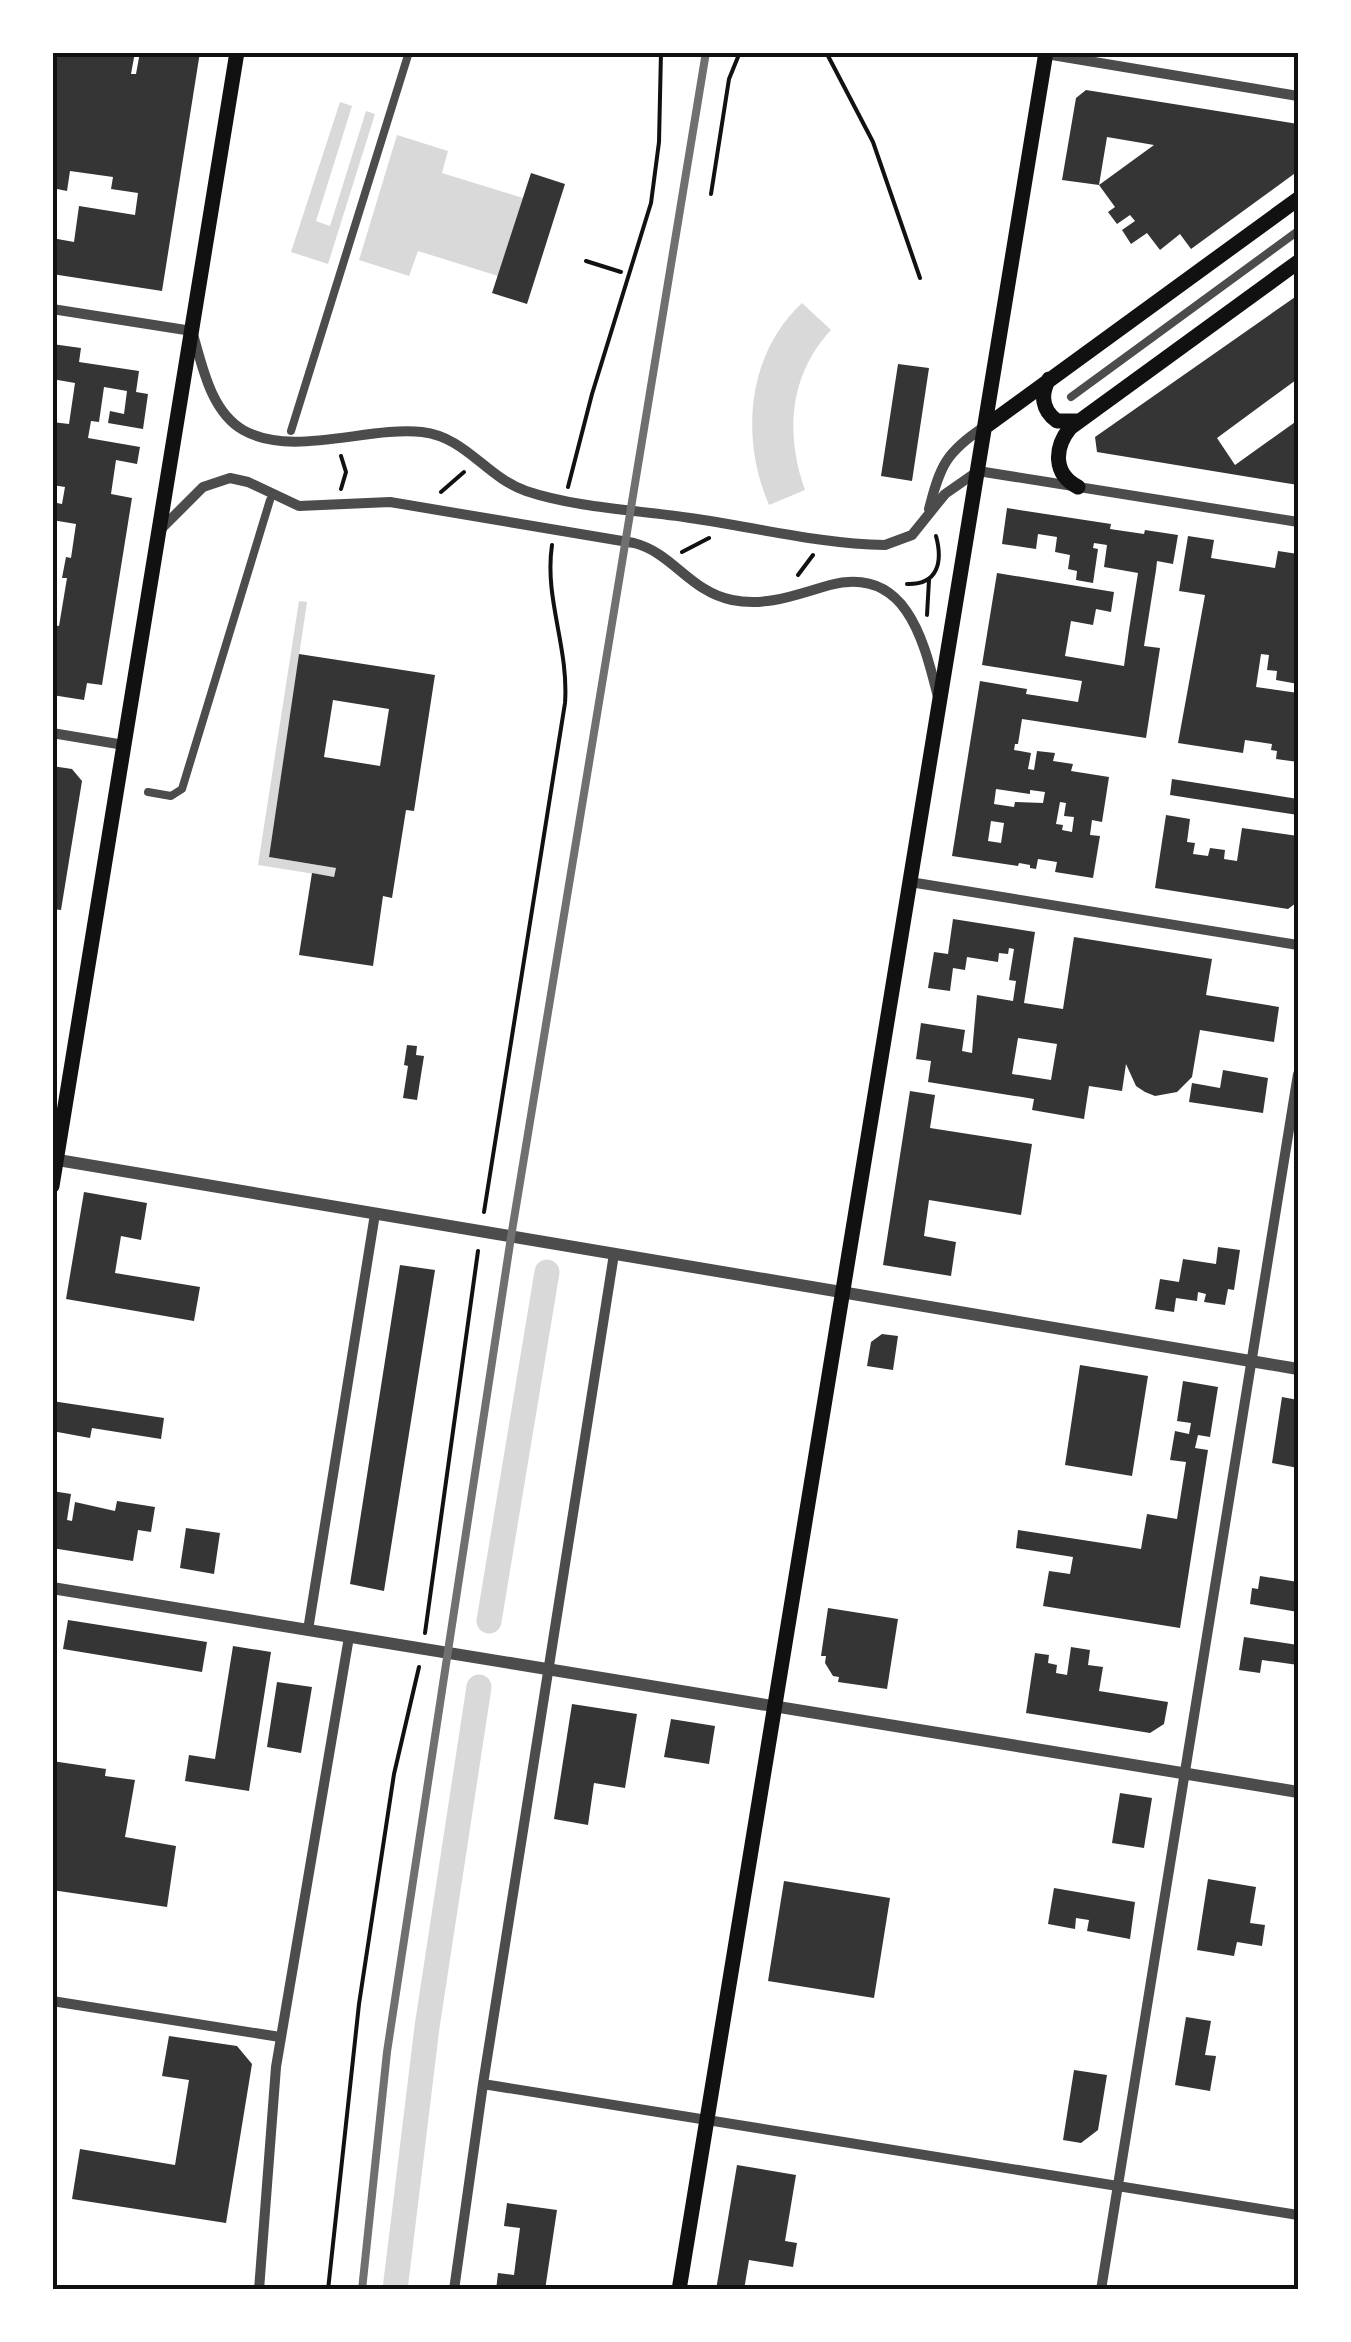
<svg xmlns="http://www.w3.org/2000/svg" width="1351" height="2342" font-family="'Roboto Condensed',sans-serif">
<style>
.water{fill:#d9d9d9}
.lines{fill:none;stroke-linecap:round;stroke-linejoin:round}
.canal{stroke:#d9d9d9;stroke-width:25}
.building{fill:#353535;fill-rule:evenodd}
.path{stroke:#111;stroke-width:4}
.pedestrian{stroke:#4c4c4c;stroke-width:8}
.minor{stroke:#4c4c4c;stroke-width:10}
.tertiary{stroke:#4c4c4c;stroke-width:12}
.secondary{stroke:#111;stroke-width:15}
.rail{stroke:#707070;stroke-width:8}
.neatline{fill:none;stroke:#111;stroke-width:4}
</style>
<rect width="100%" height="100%" fill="#fff"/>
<path class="water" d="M340,102L352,106L316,221L330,226L366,111L375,114L328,264L291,252Z
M397,135L448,151L442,173L523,198L498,276L418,251L409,276L359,260Z
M802,303L831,330C789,375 785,434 805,490L769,505C740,438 747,354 802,303Z
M299,601L307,602L269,857L336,868L334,877L258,865Z"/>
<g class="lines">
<path class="canal" d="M489,1621L547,1272
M395,2290L427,2027L479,1687"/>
</g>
<path class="building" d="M52,52H135L131,74H136L140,52H200L162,291L52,274V238L74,242L79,206L135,215L138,193L111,189L113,177L70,171L67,191L52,188Z
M1086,90L1298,124V171L1191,249L1180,234L1160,250L1147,233L1131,244L1122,230L1135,221L1130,215L1117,224L1108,212L1115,207L1099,185L1062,180L1076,98ZM1107,137L1154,145L1099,185Z
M531,173L565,184L527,304L492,293Z
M1298,295V384L1296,380L1217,438L1235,465L1298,420V485L1097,452L1095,437Z
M52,344L81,348L79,362L139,371L136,392L148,394L143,429L108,423L110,411L124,414L127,391L104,387L99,422L91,421L88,438L140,447L137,464L116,460L111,494L132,498L102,685L87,683L84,700L52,695V625L59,626L67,578H62L66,557L71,558L76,524L52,520V502L62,504L65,487L52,485V422L69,424L75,383L52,379Z
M898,364L929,368L912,481L881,476Z
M1007,508L1111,524L1110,529L1144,534L1145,530L1178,535L1173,564L1157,561L1156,570L1144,646L1160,648L1146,738L1022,719L1018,744H1015L1014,750L1031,753L1028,769L1034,770L1037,751L1055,753L1053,761L1073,764L1071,771L1109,777L1102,822L1092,820L1090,835L1100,836L1093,878L1055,872L1057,862L1038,859L1036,869L1030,868V865L1019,863L1018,866L952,856L980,681L1027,689L1026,694L1078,702L1082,681L982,665L997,573L1114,592L1111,612L1096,609L1093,625L1071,621L1065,656L1124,666L1129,630L1138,573L1104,567L1107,545L1094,543L1093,548L1098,549L1093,583L1076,580L1077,571L1068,569L1070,555L1055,552L1057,537L1038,534L1036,549L1002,544ZM996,789L1030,794V790L1045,792L1043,803L1015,802L1014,807L994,804ZM1060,802L1066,803L1064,816L1074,817L1072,832L1062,830L1063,825L1056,824ZM991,821L1004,823L1001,843L988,841Z
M1188,536L1214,540L1211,558L1275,568L1278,551L1298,554V684L1276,680L1277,671L1267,670L1269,655L1261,654L1256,687L1298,693V762L1276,759L1277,751L1271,750L1272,744L1245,740L1243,753L1178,743L1205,595L1179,591Z
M299,654L435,675L414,811L406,810L392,898L383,896L373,966L299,955L312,873L334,877L336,868L269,857ZM333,700L389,709L380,766L324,757Z
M52,766L72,769L82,781L61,910L52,909Z
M1172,779L1298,799V815L1170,795Z
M1166,815L1190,819L1187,842L1195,843L1193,854L1208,856L1210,848L1225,850L1224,859L1237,861L1242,828L1298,836L1296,903L1288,909L1155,888Z
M953,919L1035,932L1024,1003L1063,1009L1074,937L1212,959L1206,995L1279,1007L1274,1042L1200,1030L1192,1077L1177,1092L1155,1096L1145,1092L1136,1086L1126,1064L1122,1091L1089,1086L1084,1119L1032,1110L1034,1099L928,1082L931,1061L916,1059L921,1023L965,1030L962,1051L972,1053L977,995L1013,1001L1016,981L1009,980L1014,949L1009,948L1008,954L999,953L998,962L967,957L965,970L953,968L950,991L928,988L934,952L948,954ZM1018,1038L1057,1044L1051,1080L1012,1074Z
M407,1045L417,1046L416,1055L424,1056L417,1100L403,1098L408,1066L404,1065Z
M1223,1070L1268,1078L1263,1113L1189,1102L1192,1083L1220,1088Z
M910,1091L935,1095L930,1128L1032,1144L1021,1215L929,1200L924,1236L956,1242L951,1276L883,1265Z
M84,1192L147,1203L141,1240L121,1236L115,1273L200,1287L194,1321L66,1299Z
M1218,1247L1240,1250L1234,1290L1228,1289L1225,1305L1204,1302L1206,1294L1198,1292L1197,1301L1176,1298L1174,1312L1155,1309L1160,1279L1179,1282L1183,1259L1216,1264Z
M400,1265L435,1270L384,1591L350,1584Z
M882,1334L898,1336L893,1370L867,1366L871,1342Z
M1080,1365L1148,1376L1132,1476L1065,1465Z
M1183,1381L1218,1387L1210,1437L1198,1435L1195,1448L1208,1450L1180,1628L1043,1606L1049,1571L1070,1574L1073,1557L1016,1548L1018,1530L1141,1549L1147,1514L1177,1519L1186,1462L1170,1460L1175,1431L1189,1434L1191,1423L1177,1421Z
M1282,1397L1298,1400V1468L1272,1463Z
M52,1401L164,1418L161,1439L92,1428L90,1438L52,1431Z
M52,1491L71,1494L67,1520L72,1521L75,1502L115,1511L117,1501L155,1507L151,1532L138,1530L133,1561L52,1548Z
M186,1528L220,1533L214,1574L180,1568Z
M1260,1576L1298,1582V1612L1250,1604L1252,1588L1258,1589Z
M828,1608L898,1619L887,1689L838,1682L839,1677L833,1676L825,1663L826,1656H821Z
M68,1620L207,1642L202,1672L63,1649Z
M1244,1637L1298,1645V1665L1262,1660L1260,1673L1239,1670Z
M233,1646L271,1652L249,1791L185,1781L189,1755L215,1759Z
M1071,1647L1090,1650L1088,1665L1103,1667L1099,1691L1168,1702L1164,1724L1150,1733L1026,1713L1035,1653L1049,1655L1048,1663L1057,1665L1056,1673L1067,1675Z
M277,1682L312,1687L301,1753L267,1747Z
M572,1704L637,1714L625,1788L594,1783L588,1825L554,1819Z
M671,1719L715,1726L709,1764L664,1757Z
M52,1761L106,1769L105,1776L135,1780L125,1837L176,1846L167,1907L52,1890Z
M1120,1793L1152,1798L1144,1848L1112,1843Z
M1208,1879L1256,1887L1250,1923L1265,1925L1262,1946L1237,1942L1234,1956L1197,1950Z
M784,1881L890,1898L874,1998L768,1981Z
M1054,1888L1135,1902L1130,1939L1087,1931L1089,1920L1076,1918L1075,1929L1048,1924Z
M1186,2017L1211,2021L1205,2055L1216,2056L1210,2091L1175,2085Z
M169,2036L237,2046L252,2064L226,2223L72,2199L80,2149L175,2165L189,2080L162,2076Z
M1074,2070L1107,2075L1098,2130L1081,2143L1063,2140Z
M737,2165L796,2175L785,2241L797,2243L793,2267L749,2260L744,2290H716Z
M507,2203L557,2210L545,2290H496L498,2273L514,2275L520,2228L504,2226Z"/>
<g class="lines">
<path class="path" d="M826,52L873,142L920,278
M711,194L729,79L740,52
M586,261L621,272
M568,487L592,394L651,203L659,142L661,52
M341,489L346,472L341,456
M441,492L464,472
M682,552L709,538
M798,575L813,555
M907,584C938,585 943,562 936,536
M927,615L929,580
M484,1212L565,703C569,647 544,599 552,545
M425,1633L478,1251
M328,2290L359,2004L394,1774L419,1667"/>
<path class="pedestrian" d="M1071,397L1298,231
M291,431L409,52
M148,792L171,796L182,789L270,500"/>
<path class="minor" d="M1046,54L1298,96
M52,309L192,331C202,364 210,411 243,430C292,458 368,426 422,432C466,437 486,477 526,491C577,508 637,510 690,518C754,527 821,544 885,545L912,535L945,494L978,471L1298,522
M929,509C940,466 946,452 984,427
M160,530L203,487L230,478L248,482L299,506L390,502L634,543C673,553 689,591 732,600C768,607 797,594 830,585C907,565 924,642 938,697
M52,733L124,745
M910,882L1298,945
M308,1630L375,1214
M52,2001L280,2037
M483,2084L1298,2215
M259,2290L276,2067L349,1637
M454,2290L483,2084L614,1254
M1101,2290L1298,1074"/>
<path class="tertiary" d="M52,1159L1298,1369
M52,1588L1298,1792"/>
<path class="secondary" d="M1049,379C1040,395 1042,410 1057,421H1078
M985,427L1298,199
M1078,487C1053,474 1054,448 1070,428L1298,262
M52,1186L237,52
M679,2290L1046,52"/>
<path class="rail" d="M362,2290L387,2052L511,1237L706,52"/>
</g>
<rect width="1351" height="2342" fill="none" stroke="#ffffff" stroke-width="110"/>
<rect x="55" y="55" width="1241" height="2232" class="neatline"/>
</svg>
